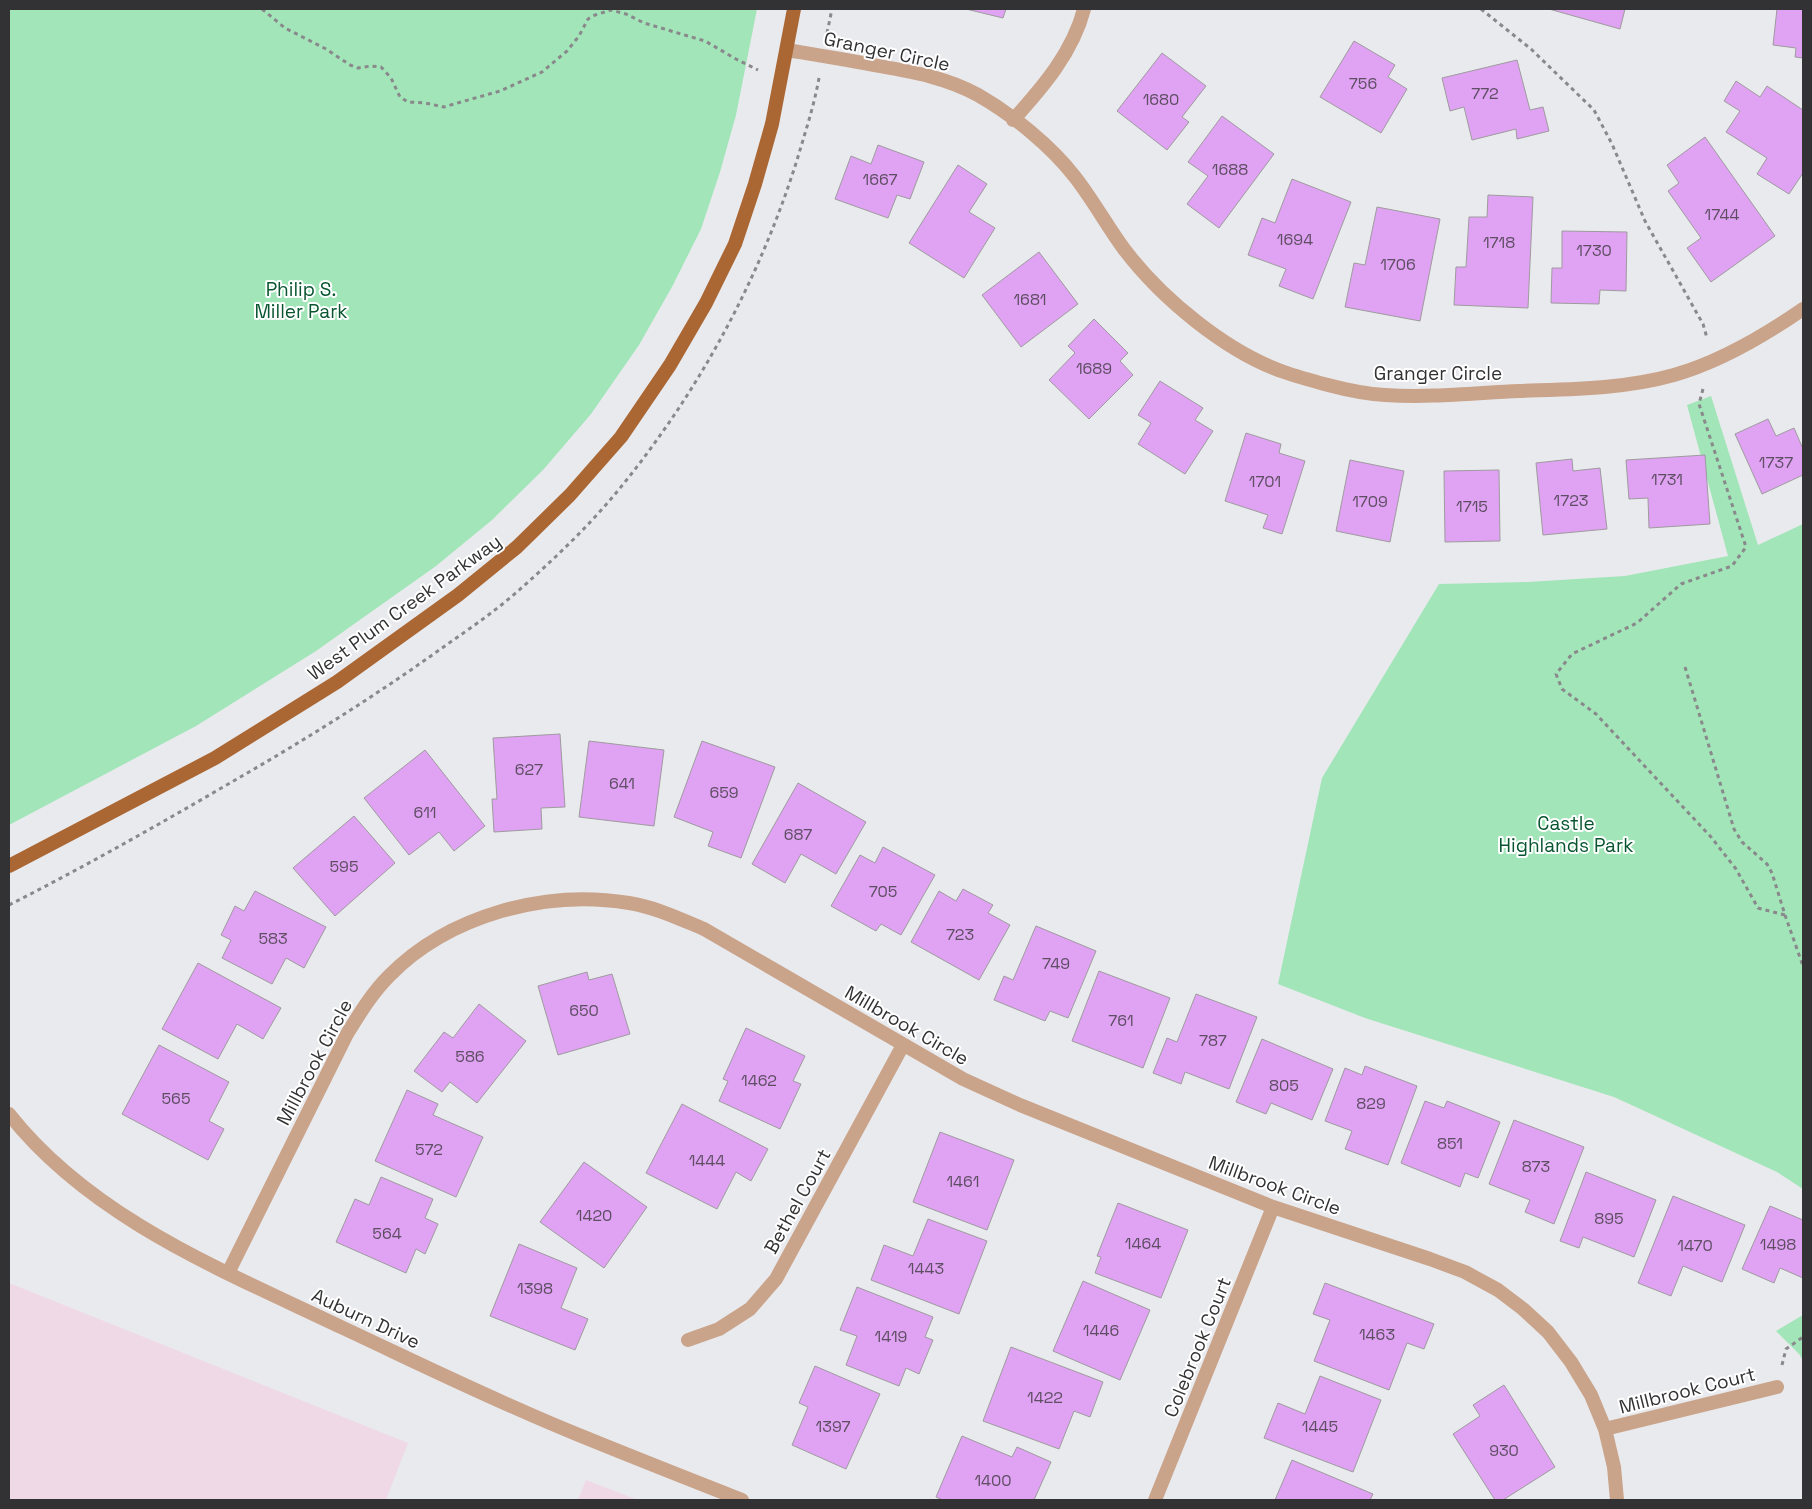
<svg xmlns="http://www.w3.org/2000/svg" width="1812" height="1509" font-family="'Space Grotesk',sans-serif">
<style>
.industrial{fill:#efd9e7}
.green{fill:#a2e5b8}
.building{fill:#e0a2f2;stroke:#9e9b9f}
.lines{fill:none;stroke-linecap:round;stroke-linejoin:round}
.path{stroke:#89898c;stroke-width:3;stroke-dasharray:4 4;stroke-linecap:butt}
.minor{stroke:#caa48a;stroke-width:14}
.tertiary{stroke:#caa48a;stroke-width:14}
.primary{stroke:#aa6734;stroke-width:14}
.labels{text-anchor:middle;stroke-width:4;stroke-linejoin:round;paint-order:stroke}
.number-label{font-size:16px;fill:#5e4e64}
.street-label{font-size:19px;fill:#323234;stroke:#fff}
.park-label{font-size:19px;fill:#08552f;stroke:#fff}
</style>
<rect width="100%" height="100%" fill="#e9eaee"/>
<path class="industrial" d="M9,1283L408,1443L386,1500H9Z
M586,1480L638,1500H578Z"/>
<path class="green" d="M9,9H757L736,115L720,172L701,229L673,285L639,345L591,414L543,470L492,520L436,566L316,651L196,726L9,825Z
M1711,396L1758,545L1803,524V1189L1777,1172L1614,1097L1365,1018L1278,984L1322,778L1439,584L1528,582L1625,576L1728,556L1687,405Z
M1803,1315V1361L1800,1355L1776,1331Z"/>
<path class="building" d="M966,9H1006L1003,18Z
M1549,9H1625L1620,29Z
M1777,9H1803V58L1795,57L1796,48L1773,45Z
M1354,41L1395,65L1388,77L1407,89L1381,133L1320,97Z
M1162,53L1206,86L1182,117L1189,122L1167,150L1117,111Z
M1517,60L1530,110L1543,107L1549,131L1517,139L1516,129L1472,140L1464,107L1450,111L1442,78Z
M1736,81L1760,97L1767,86L1803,110V173L1789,194L1757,174L1767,158L1726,132L1740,111L1724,101Z
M1222,116L1274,154L1219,228L1187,204L1208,176L1188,162Z
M1705,137L1775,236L1711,282L1687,248L1701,238L1668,191L1679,183L1667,165Z
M878,145L924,162L910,199L897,195L888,218L835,199L851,156L871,164Z
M958,165L987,184L969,212L995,228L964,278L909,243Z
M1292,179L1351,202L1313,299L1279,286L1286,269L1248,255L1262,218L1275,223Z
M1488,195L1533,197L1528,308L1454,305L1456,267H1466L1469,217H1487Z
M1377,207L1440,219L1420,321L1345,307L1354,263L1365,265Z
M1562,231L1627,232L1626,291L1600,290L1599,304L1551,303L1552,268H1562Z
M1039,252L1078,304L1021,347L982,295Z
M1094,319L1128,353L1120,361L1133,375L1089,419L1049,380L1075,353L1068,346Z
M1160,381L1203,408L1195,420L1213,431L1185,474L1138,444L1151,423L1138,415Z
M1768,419L1776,436L1794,428L1803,449V475L1762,494L1735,434Z
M1246,433L1281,444L1279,453L1305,461L1282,534L1263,528L1268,515L1225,501Z
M1705,455L1710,524L1649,528L1648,498L1629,499L1626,460Z
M1572,459L1573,471L1600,468L1607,529L1543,535L1536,463Z
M1350,460L1404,471L1390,542L1336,531Z
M1499,470L1500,541L1445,542L1444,471Z
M560,734L565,807L541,808L542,829L494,832L492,799H497L493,738Z
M589,741L664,750L654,826L579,817Z
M702,741L775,767L741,858L708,846L713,832L674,817Z
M425,750L485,826L454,851L439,832L409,855L364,798Z
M798,783L866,822L836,874L801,854L785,883L752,864Z
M354,816L395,863L335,916L293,868Z
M883,847L935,875L901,935L881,924L876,931L831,906L860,855L875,863Z
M963,889L993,905L988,913L1010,925L979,980L911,942L939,891L956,901Z
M255,891L326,927L304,968L286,958L272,984L222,958L231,940L221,935L235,906L244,911Z
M1036,926L1096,951L1068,1018L1050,1011L1045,1021L994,1000L1004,976L1013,980Z
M198,963L281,1008L263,1039L237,1024L218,1059L162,1029Z
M1099,971L1170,998L1143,1068L1072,1041Z
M587,972L589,980L612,974L630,1034L558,1055L538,986Z
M1196,994L1257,1017L1229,1089L1185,1072L1181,1084L1153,1073L1167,1038L1177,1042Z
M479,1004L526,1041L477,1103L450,1082L442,1092L414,1071L444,1032L453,1038Z
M746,1028L805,1056L793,1081L801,1084L780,1129L719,1101L728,1081L723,1079Z
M1262,1039L1333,1069L1312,1120L1271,1103L1266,1114L1236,1102Z
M159,1045L229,1082L209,1121L224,1129L208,1160L122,1114Z
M1365,1066L1417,1086L1388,1165L1345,1149L1352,1131L1325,1121L1345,1068L1362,1075Z
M407,1090L438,1104L433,1115L483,1137L456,1197L375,1161Z
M1425,1101L1444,1108L1447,1101L1500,1122L1478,1178L1465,1173L1460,1187L1401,1163Z
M682,1104L768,1149L751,1181L736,1172L717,1209L646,1173Z
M1514,1120L1584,1147L1554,1224L1525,1212L1530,1200L1489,1184Z
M940,1132L1014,1160L987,1230L913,1202Z
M584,1162L647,1207L604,1268L540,1222Z
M1586,1172L1656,1200L1634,1257L1583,1237L1579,1248L1560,1241Z
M381,1177L433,1199L425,1218L438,1224L425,1254L416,1249L406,1273L336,1242L355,1199L369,1205Z
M1673,1196L1745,1225L1722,1282L1683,1266L1671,1296L1638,1283Z
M1118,1203L1188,1230L1161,1298L1095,1273L1101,1257L1097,1256Z
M1770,1206L1803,1220V1278L1780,1268L1774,1283L1742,1269Z
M928,1219L987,1241L959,1314L871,1280L884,1245L913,1256Z
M519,1244L577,1268L561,1308L588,1319L575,1350L490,1316Z
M1083,1281L1150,1310L1120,1380L1053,1351Z
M1325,1283L1434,1324L1424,1349L1407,1343L1389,1390L1314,1361L1330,1320L1313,1314Z
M857,1287L933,1317L925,1337L933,1340L919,1374L906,1368L899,1386L846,1365L857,1336L840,1330Z
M1011,1347L1103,1382L1090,1417L1074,1411L1059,1449L983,1421Z
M815,1366L880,1394L846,1469L792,1445L808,1407L799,1403Z
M1320,1376L1381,1400L1353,1472L1264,1438L1278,1403L1305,1414Z
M1504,1385L1555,1467L1503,1500H1495L1453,1434L1480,1416L1473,1405Z
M962,1436L1012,1457L1017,1447L1051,1462L1034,1500H943L936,1497Z
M1292,1460L1373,1494L1370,1500H1275Z"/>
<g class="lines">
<path class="path" d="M262,9L285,28L326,49L350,65L358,68L371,66L381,67L391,78L400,97L408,102L425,103L444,107L454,104L500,91L542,72L567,51L579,36L588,19L595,15L611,10L626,14L644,23L705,41L736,59L758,70
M1481,9L1531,49L1594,110L1612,144L1645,221L1703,324L1707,338
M827,33L832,9
M1703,389L1699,404L1746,547L1732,566L1681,584L1637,623L1572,654L1556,674L1562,689L1596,714L1711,837L1736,869L1758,908L1785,915
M1685,667L1734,829L1742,842L1767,864L1772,873L1785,915L1803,966
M9,905C88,865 165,821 242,776C308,738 373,697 435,653C463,633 492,614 518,591C552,561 587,528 616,493C697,395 759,281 797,160C805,133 814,106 819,78
M1782,1365L1786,1349L1803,1337"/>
<path class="minor" d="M787,50C817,55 848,60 879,66C914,72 947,78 978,95C1013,115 1051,146 1075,177C1093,200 1107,226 1124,249C1161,298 1226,352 1284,372C1298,377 1313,381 1328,385C1347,390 1366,394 1385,395C1430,398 1475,393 1519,391C1571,389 1624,389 1674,375C1720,362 1764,336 1803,309
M1013,120C1043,87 1073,52 1084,9
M228,1273L347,1034C360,1013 372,993 389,976C449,915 546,889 629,903C655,907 680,919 704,929L963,1079L1020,1105L1273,1207L1430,1259L1465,1272L1498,1290L1523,1309L1548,1332L1571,1362L1591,1395L1605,1429L1614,1467L1617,1500
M688,1340L719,1329L750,1309L776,1279L903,1045
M1605,1429L1777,1387
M1155,1500L1273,1207"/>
<path class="tertiary" d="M9,1114C92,1219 224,1271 341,1327C418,1363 495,1401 574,1433C630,1456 686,1478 742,1500"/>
<path class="primary" d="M9,866L215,758L337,682L458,595L517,547L570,495L621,437L670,365L706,303L735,244L755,184L772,124L794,9"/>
</g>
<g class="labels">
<g class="number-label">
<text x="1363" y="89">756</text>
<text x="1485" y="99">772</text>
<text x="1161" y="105">1680</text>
<text x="1230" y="175">1688</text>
<text x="880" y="185">1667</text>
<text x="1722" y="220">1744</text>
<text x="1295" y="245">1694</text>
<text x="1499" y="248">1718</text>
<text x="1594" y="256">1730</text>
<text x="1398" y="270">1706</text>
<text x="1030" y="305">1681</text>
<text x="1094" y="374">1689</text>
<text x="1776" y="468">1737</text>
<text x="1667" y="485">1731</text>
<text x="1265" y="487">1701</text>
<text x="1571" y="506">1723</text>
<text x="1370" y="507">1709</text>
<text x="1472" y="512">1715</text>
<text x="529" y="775">627</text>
<text x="622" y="789">641</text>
<text x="724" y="798">659</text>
<text x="425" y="818">611</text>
<text x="798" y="840">687</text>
<text x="344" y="872">595</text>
<text x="883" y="897">705</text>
<text x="960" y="940">723</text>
<text x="273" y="944">583</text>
<text x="1056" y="969">749</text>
<text x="584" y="1016">650</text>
<text x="1121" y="1026">761</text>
<text x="1213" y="1046">787</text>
<text x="470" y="1062">586</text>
<text x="759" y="1086">1462</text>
<text x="1284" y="1091">805</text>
<text x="176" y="1104">565</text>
<text x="1371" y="1109">829</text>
<text x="1450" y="1149">851</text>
<text x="429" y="1155">572</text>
<text x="707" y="1166">1444</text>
<text x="1536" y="1172">873</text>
<text x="963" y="1187">1461</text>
<text x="594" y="1221">1420</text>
<text x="1609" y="1224">895</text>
<text x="387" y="1239">564</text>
<text x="1143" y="1249">1464</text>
<text x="1778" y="1250">1498</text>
<text x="1695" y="1251">1470</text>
<text x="926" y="1274">1443</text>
<text x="535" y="1294">1398</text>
<text x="1101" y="1336">1446</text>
<text x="1377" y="1340">1463</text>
<text x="891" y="1342">1419</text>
<text x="1045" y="1403">1422</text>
<text x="833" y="1432">1397</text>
<text x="1320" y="1432">1445</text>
<text x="1504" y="1456">930</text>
<text x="993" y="1486">1400</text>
</g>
<g class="street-label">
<text transform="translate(887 51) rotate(12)" y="7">Granger Circle</text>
<text x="1438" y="380">Granger Circle</text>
<text transform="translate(404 607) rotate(-36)" y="7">West Plum Creek Parkway</text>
<text transform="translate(907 1025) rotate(30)" y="7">Millbrook Circle</text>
<text transform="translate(314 1062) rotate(-62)" y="7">Millbrook Circle</text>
<text transform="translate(1275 1185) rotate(20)" y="7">Millbrook Circle</text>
<text transform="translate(797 1201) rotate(-61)" y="7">Bethel Court</text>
<text transform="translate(366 1318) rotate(25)" y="7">Auburn Drive</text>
<text transform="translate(1197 1347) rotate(-68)" y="7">Colebrook Court</text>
<text transform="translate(1687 1390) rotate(-14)" y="7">Millbrook Court</text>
</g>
<g class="park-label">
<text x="301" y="296">Philip S.<tspan x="301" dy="22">Miller Park</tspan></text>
<text x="1566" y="830">Castle<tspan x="1566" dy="22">Highlands Park</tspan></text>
</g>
</g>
<rect width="1812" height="1509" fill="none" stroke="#323234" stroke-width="20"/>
</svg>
